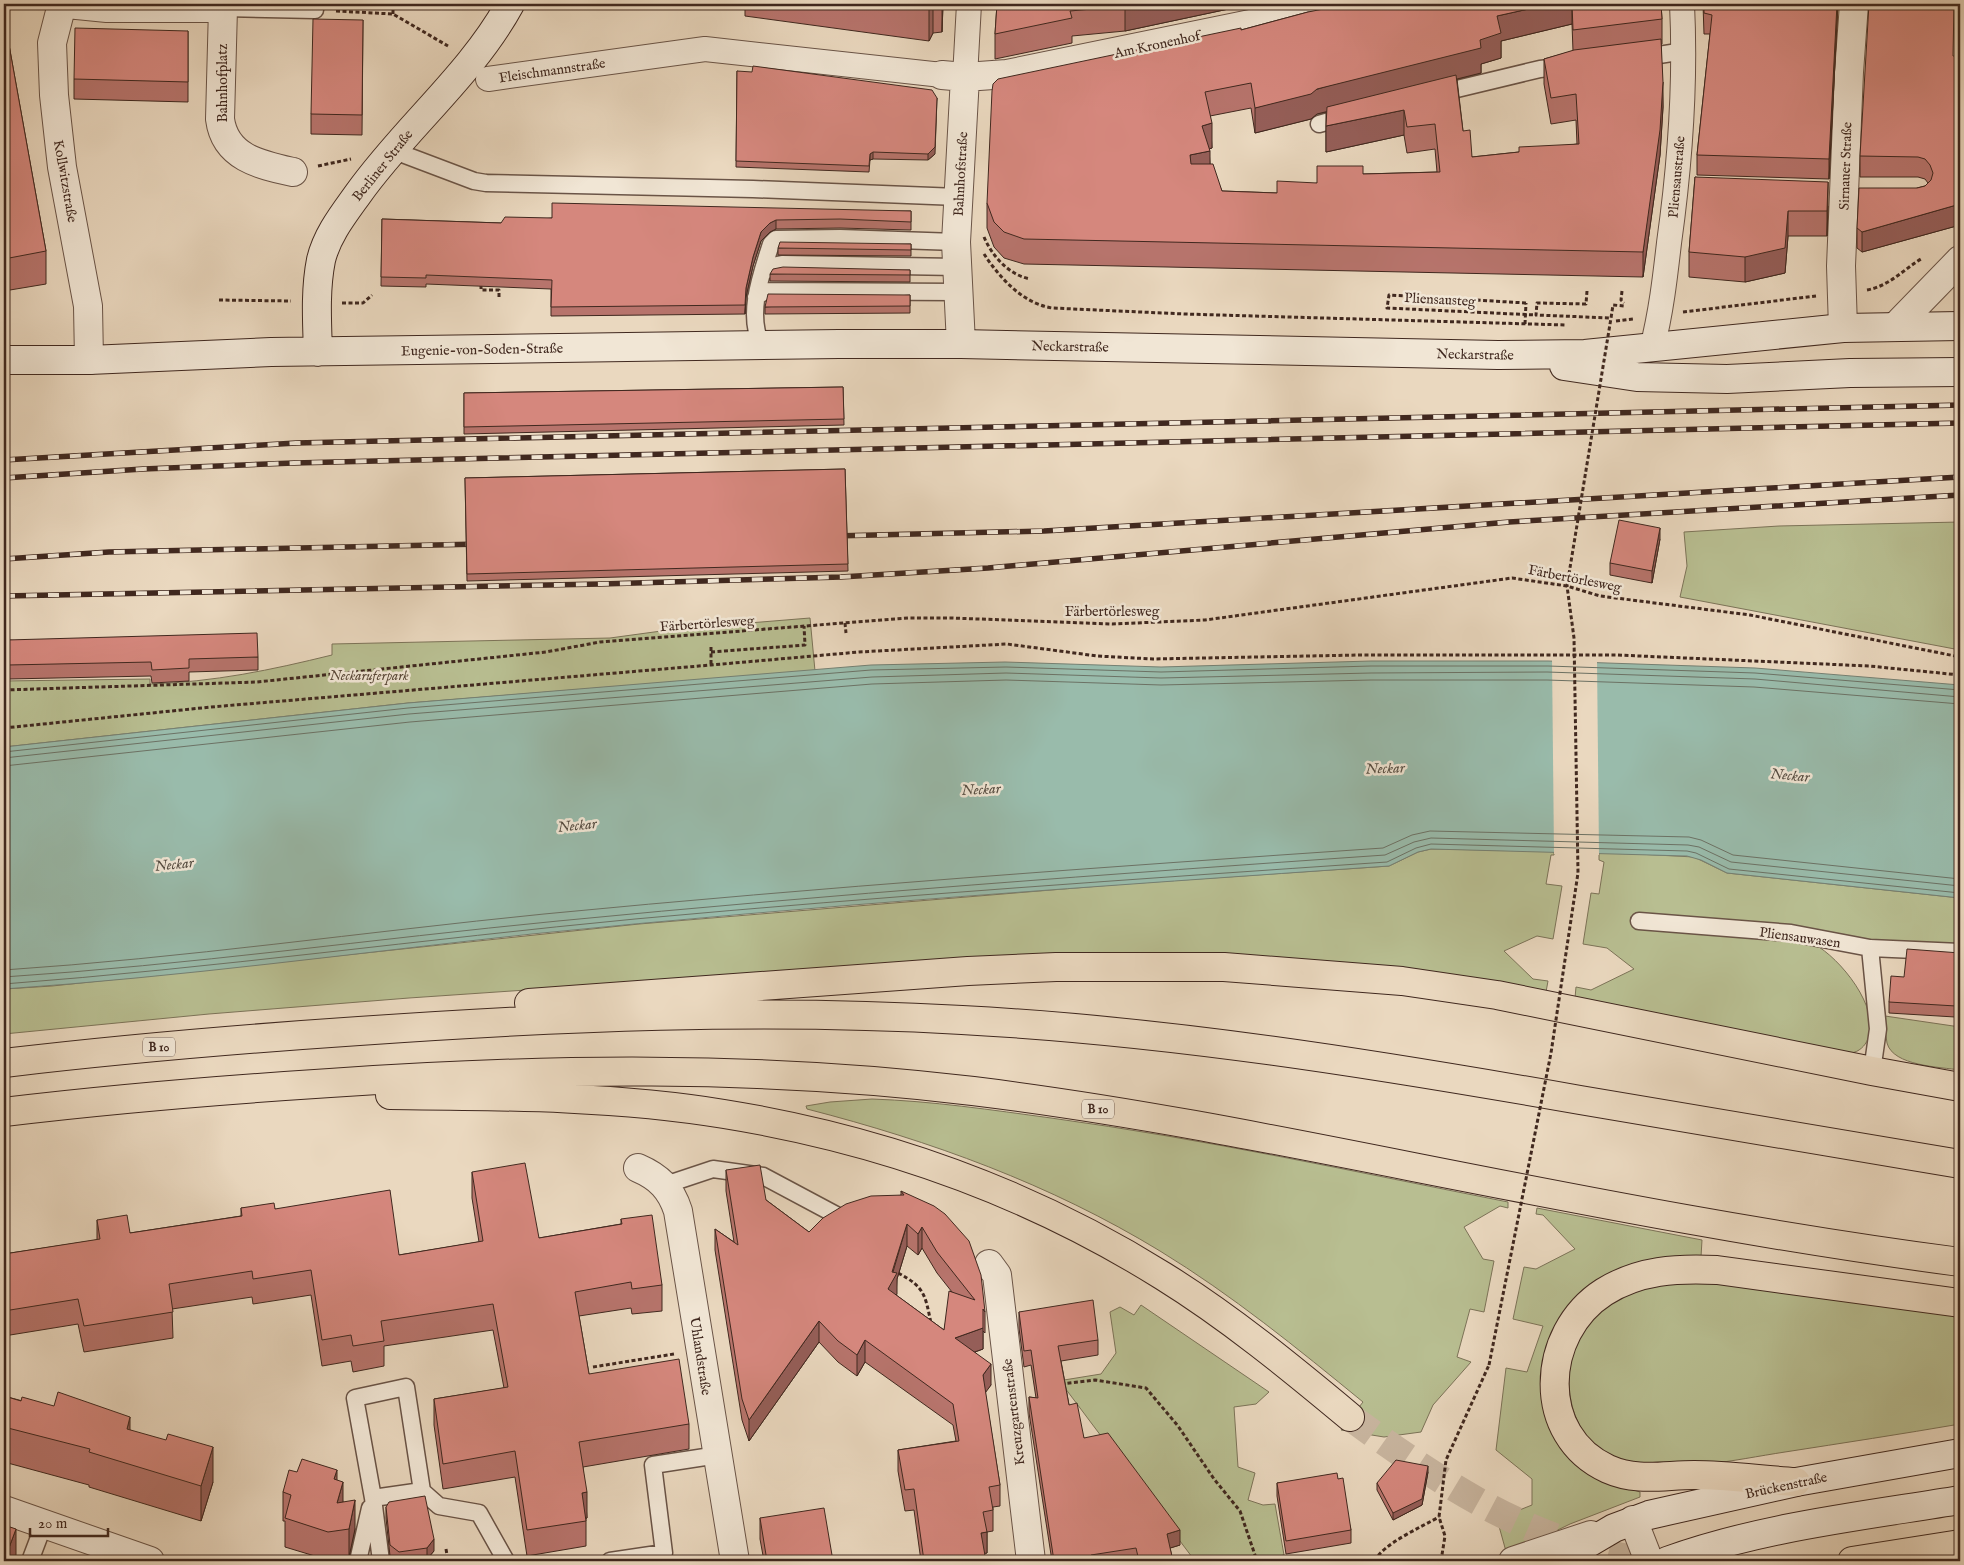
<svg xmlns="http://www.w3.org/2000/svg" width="1964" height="1565" font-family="'IM FELL English',serif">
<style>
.green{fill:#b8be91;stroke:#7c7358}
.water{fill:#99bbab;stroke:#758073}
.pier{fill:#ead8bf}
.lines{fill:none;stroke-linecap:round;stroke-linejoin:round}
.shore{stroke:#6c7265;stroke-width:1}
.trunk-tunnel{stroke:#c8b59f;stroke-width:28;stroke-dasharray:28 14;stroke-linecap:butt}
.service-casing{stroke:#6a5447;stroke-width:19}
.pedestrian-casing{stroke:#6a5447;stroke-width:26}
.minor-casing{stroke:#6a5447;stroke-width:30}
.tertiary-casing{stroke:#6a5447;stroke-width:30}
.secondary-casing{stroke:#40281f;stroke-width:30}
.trunk-casing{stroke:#40281f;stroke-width:30}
.path{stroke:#40281f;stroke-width:3;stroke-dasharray:4 2.5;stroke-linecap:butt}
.service{stroke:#f1e6d5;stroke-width:16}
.pedestrian{stroke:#f1e6d5;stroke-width:24}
.minor{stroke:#f1e6d5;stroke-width:28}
.tertiary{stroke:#f1e6d5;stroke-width:28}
.secondary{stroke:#f1e6d5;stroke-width:28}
.trunk{stroke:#ead8bf;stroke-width:28}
.rail-casing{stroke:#40281f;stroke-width:5.5}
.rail{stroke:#f1e6d5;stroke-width:4;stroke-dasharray:11;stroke-linecap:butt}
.path-bridge{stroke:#40281f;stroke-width:3;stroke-dasharray:4 2.5;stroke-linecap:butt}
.wall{fill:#b7746c;stroke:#40281f;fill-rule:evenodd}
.shaded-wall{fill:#955e58;stroke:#40281f}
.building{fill:#d5877d;stroke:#40281f;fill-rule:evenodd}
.labels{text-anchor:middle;stroke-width:5;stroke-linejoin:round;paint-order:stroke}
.shield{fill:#f1e6d5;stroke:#756156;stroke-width:1}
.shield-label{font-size:12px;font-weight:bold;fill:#40281f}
.street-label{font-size:14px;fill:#40281f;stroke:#f1e6d5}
.park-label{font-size:14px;font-style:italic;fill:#584636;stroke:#f1e6d5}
.water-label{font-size:15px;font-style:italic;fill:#564d42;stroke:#f1e6d5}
</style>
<rect width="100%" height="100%" fill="#ead8bf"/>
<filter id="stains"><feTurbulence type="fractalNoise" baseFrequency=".004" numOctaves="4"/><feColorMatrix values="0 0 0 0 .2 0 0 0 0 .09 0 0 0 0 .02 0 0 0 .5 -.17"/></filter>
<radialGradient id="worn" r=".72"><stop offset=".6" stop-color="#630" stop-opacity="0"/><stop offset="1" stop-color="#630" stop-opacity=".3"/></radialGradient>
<path class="green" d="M1960,522V650L1680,597L1687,566L1684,532L1779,526Z
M810,618L815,671L408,703L4,747V681L150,679V684C214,682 271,670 332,655V644L610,638L676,629Z
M1431,849L1554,851V855H1551L1546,884L1562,886L1553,939L1537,936L1504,951L1533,979L1548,981L1546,992L1379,966L1276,957L1172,953L1054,954L409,998L209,1014L4,1034V989L52,986L639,924L1124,884L1389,866L1418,852Z
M1599,852L1694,857L1727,873L1960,898V946L1814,944C1840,958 1881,1008 1868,1039C1865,1046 1859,1052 1851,1053L1575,998L1576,987L1591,990L1634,969L1607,948L1583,944L1591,893L1599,894L1604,862L1599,860Z
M1885,1016L1960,1027V1070C1940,1067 1893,1066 1887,1043C1885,1034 1886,1024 1885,1016Z
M872,1099C932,1101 992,1110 1051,1118C1205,1139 1356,1172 1508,1202V1208L1500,1206L1464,1227L1483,1259L1494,1261L1484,1312L1470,1309L1457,1357L1471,1362L1433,1405L1421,1432L1384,1437L1341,1430L1363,1402C1297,1348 1232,1295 1160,1251C1050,1184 931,1141 807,1109L806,1106L830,1102Z
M1537,1208L1702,1240L1701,1257L1554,1331L1548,1343L1542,1382L1624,1487L1640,1492V1497L1570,1524L1507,1555L1497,1519L1532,1505V1479L1496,1450L1506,1368L1527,1372L1543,1326L1513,1319L1524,1267L1536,1269L1575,1249L1543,1215L1536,1214Z
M1685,1281L1750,1285L1960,1315V1424C1902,1434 1843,1443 1785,1452C1733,1460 1680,1473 1628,1462C1565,1449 1553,1365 1590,1321C1613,1292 1651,1286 1685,1281Z
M1141,1305L1269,1392L1256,1404L1234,1407L1238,1467L1255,1473L1248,1500L1263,1505L1275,1504L1284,1555L1275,1557V1561H1195L1065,1388L1064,1380L1101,1374L1116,1353L1110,1312L1120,1307L1134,1315Z"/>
<path class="water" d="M1371,661H1548L1755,668L1960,685V898L1727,873L1701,860L1687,856L1431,849L1418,852L1389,866C1103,886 817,905 532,934C356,953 180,977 4,989V747L408,703L871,665L1005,662L1161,667Z"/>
<path class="pier" d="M1552,658L1597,660L1599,855L1554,854Z"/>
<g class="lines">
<path class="shore" d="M4,752L408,708L871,670L1006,667L1161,672L1371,666H1548L1755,673L1960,690
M4,758L409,714L872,677L1006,673L1161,678L1371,673L1547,672L1755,679L1960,697
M4,766L410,722L872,684L1006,680L1161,685L1371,680H1547L1754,687L1960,704
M4,970C184,958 364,932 544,914C823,887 1103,867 1383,848L1412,835L1430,831L1689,837L1701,840L1733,855L1960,879
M4,977C189,965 373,939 558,921C834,894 1110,874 1385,855L1414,842L1431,838L1688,845L1699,847L1731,862L1960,886
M4,984C215,968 425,939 635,919C886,896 1136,879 1387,862L1416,848L1431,844L1687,851L1696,853L1729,869L1960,893"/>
<path class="trunk-tunnel" d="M1350,1417C1415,1464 1484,1512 1560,1539C1586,1549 1614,1555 1641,1561"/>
<g class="service-casing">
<path id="service" d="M223,8L315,10
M1640,58L1684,51
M1436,94L1540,69L1566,66
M1319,124L1347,116
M392,150L474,181L486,183L753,189L958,197
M763,273L768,267L782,264L957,267
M756,297L765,291L958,292
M762,346C746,315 761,275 771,244L776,239L840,238L956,242
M1639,921L1791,933L1870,948L1960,952
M1870,948L1878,1029L1872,1071
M665,1185L713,1169L763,1176L838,1216
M373,1498L422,1491L439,1506L479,1513L506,1561
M30,1561L44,1524
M358,1561L370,1508
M381,1561L373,1498L355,1398L406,1387L422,1491
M610,1561L664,1553L653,1465L718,1455"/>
</g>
<g class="pedestrian-casing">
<path id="pedestrian" d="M965,77L969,4
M488,79L705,49L942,75
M1652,348C1661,313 1665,278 1669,243C1680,164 1686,84 1682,4"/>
</g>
<g class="minor-casing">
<path id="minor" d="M62,4L52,43L54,95L62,167L88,306L89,360
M67,4L107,8H223L220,119C225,158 261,165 293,172
M942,75L965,77L1007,74L1347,4
M1895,327L1960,260
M1843,328L1841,266L1849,72L1854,4
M961,344L956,242L965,77
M638,1168C659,1177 671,1189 678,1211L735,1561
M989,1264L997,1275L1031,1561
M4,1510L150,1561"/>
</g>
<g class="tertiary-casing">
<path id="tertiary" d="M1633,1520L1649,1561
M1513,1561L1591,1535"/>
</g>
<g class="secondary-casing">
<path id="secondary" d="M318,352C317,322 315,290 321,260C327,235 343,215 358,194C404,129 472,74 510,4
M4,360H89L271,352L839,344H961L1498,355L1585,354L1843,328L1960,326
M1564,366L1637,377L1727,379L1850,373L1960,372
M1558,1561L1614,1528L1649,1515L1796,1482L1960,1453
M1667,1561C1761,1527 1862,1516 1960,1500"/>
</g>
<g class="trunk-casing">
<path id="trunk" d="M529,1003L968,971L1056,967H1224L1402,981L1497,995L1872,1071L1960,1087
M4,1063C122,1049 240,1039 359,1031C559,1017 761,1008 962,1020C1170,1031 1375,1064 1580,1100C1706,1121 1833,1143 1960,1164
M390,1095C501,1096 614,1096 724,1114C879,1139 1029,1192 1163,1276C1229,1317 1290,1367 1350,1417
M4,1112C112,1099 221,1090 330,1083C544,1068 759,1065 973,1091C1121,1109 1267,1138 1413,1167C1595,1203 1776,1238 1960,1262
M1796,1482C1762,1480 1728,1475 1694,1475C1664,1475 1637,1482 1608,1469C1535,1436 1540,1333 1604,1292C1639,1270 1677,1268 1717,1270L1960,1303
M1852,1561L1960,1544"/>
</g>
<path class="path" d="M336,11L393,14L448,46
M393,14V4
M318,166L351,159
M984,237C992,256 1009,275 1030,279
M984,254C1000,278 1022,303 1052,308L1185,314L1565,325
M481,285V290H499V297
M1867,290C1889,286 1903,270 1921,259
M1587,291L1586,304L1537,303L1536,315L1611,318L1613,305L1624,306
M1622,291L1621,300L1624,303
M219,300L291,301
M342,303H363L372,295
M1683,312L1816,296
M1616,321L1633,319
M1525,324L1526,303
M845,623L846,633
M711,647V665
M711,652L805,645L804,626
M4,690L257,682L546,652L600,642L908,618H952L1112,624L1205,620L1512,578L1567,586L1600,596L1750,615L1960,657
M4,728L211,707L711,665L859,652L1007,644L1097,656L1153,659L1361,655H1617L1869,666L1960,675
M898,1273C925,1287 925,1295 931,1323
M593,1367L674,1354
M1061,1384L1095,1380L1146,1388L1178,1426L1214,1479L1240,1511L1257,1561
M446,1549L448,1561
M1375,1561C1381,1545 1423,1526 1439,1517
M1441,1561L1445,1536L1439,1517L1446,1460L1489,1365"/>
<use href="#service" class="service"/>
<use href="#pedestrian" class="pedestrian"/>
<use href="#minor" class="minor"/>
<use href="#tertiary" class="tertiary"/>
<use href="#secondary" class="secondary"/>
<use href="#trunk" class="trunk"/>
<g class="rail-casing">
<path id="rail" d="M4,460L296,443L1960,405
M4,478L143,469L294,463L1960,423
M833,536L1044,531L1960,477
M4,559L109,552L481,544
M4,596L601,584L841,577L988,568L1509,522L1960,495"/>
</g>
<use href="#rail" class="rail"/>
<path class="path-bridge" d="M1526,303L1389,295L1387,308L1536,315
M1489,1365L1551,1053L1578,873L1574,638L1567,586L1611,318"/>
</g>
<path class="wall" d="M573,4H943L942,32L933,33L929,41L745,16V9L573,6Z
M997,4H1252L1125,31L1072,36V43L995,59V34Z
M1661,4L1662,19V44H1661L1663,107L1660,155L1643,277L1024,264L1004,258L994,247L987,228V203L1241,30L1308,12ZM1572,24L1573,51L1544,59V84L1551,124L1576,120L1577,144L1519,152L1472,157L1463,131L1457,79L1481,73V64L1501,58V41ZM1251,108L1255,133L1311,119L1317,114L1326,112V152L1404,135L1407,153L1435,149L1437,172L1363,174L1317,183L1277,193L1222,191L1210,164L1209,149L1212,148L1210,116Z
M1703,4H1838L1829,179L1697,175V155L1710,34H1704Z
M4,17L46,251V284L4,291Z
M363,20L362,135L311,134V114Z
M188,31V102L74,99V79Z
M1953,56L1960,225L1862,252L1857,248V228L1917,188L1925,186L1928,183L1925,179L1918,177H1860V156Z
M737,71L935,154L928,160L873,159L870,160L869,172L736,167Z
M1695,177L1828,206L1827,236H1788L1785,273L1745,282L1689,277V252Z
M911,211V230L840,228L776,229L770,232L761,241L753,266L746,297L745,314L551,316V289L426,284V287L381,286L382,219L501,223L552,218Z
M911,244V256L778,255V248Z
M910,270V282L770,281V274Z
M910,295V313L765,314V307Z
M843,387L844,425L464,434V393Z
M845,469L848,571L467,581L465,478Z
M1660,539L1652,583L1610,575V563Z
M7,640L258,657V670L189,672V681L152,683L151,676L8,679Z
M1960,953V1023H1955V1017L1889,1013V1002L1904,977Z
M726,1170L809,1232L901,1195V1191L985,1312V1333L983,1331V1349L975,1352L991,1385L985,1392L1000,1485V1506L993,1507V1531L987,1532V1553H984L986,1561H921L914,1510L905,1511L898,1471V1450L956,1441L953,1425L865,1362L857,1376L838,1362L819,1342L749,1441L742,1420L715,1250V1229L734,1242L726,1191ZM907,1246L918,1255L922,1248L937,1273L952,1292L944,1330L896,1295L897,1279Z
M472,1172L539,1238L621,1224V1219L662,1285V1311L632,1314L631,1308L579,1316L589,1374L689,1424V1449L583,1467L587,1518H586V1546L527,1556L515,1477L443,1489L434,1425V1399L504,1388L493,1330L384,1346V1366L353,1372L351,1361L322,1366L311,1295L253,1304L252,1297L172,1309L173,1338L84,1352L78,1324L4,1336V1254L97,1240V1220L130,1233L241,1216V1208L275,1209L399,1255L479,1242L472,1198Z
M1019,1312L1098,1340V1355L1061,1361L1069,1405L1084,1438L1180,1545L1170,1548L1173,1561H1052L1029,1413V1397L1036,1398L1031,1365L1024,1367L1019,1328Z
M4,1396L130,1430L213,1482L201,1521L89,1487V1485L4,1462Z
M297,1472L337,1480L343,1502L355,1529L349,1557L328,1560L285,1547V1521H283V1492Z
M1428,1472L1422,1505L1393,1520L1377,1490V1483Z
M1338,1479L1351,1530V1543L1286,1554L1277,1496V1483Z
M386,1507L434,1551L427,1559L413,1561H397L390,1556L386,1518Z
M760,1518L833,1561H764L760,1539Z"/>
<path class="shaded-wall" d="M930,4H933V33L929,41V6Z
M942,4H943L942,32Z
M1133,4H1252L1125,31V6Z
M1551,4H1572V24L1501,41V58L1481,64V73L1317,114L1311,119L1255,133V108L1480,40L1497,16Z
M1837,4H1838L1829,179V159Z
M1663,82V107L1660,155L1643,277V252Z
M937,98L935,154L928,160V154Z
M1404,110V135L1326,152V126Z
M1212,123V148L1202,151V126Z
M1210,151V176L1190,181V155Z
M873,152V159L870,160V154Z
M1828,182V206L1827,236V211Z
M1960,204V225L1862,252V232Z
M1788,211V236L1785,273L1745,282V257Z
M776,220V229L770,232L761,241L753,266L746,297L745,314L746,288L753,257L761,232L770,223Z
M1660,528V539L1652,583V571Z
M907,1224V1246L897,1279V1294L888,1310V1289Z
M922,1227V1248L918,1255V1234Z
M819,1321V1342L749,1441V1420Z
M983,1328V1349L955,1359V1338Z
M865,1340V1362L857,1376V1355Z
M991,1364V1385L983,1396V1375Z
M130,1417V1452L127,1429Z
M213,1447V1482L201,1521V1486Z
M1428,1466V1472L1422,1505L1393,1520V1513Z
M337,1470V1498L334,1479Z
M343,1482V1510L337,1531V1503Z
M587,1492V1518L582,1519V1493Z
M355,1500V1529L349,1557V1529Z
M16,1529V1561H4Z
M1180,1530V1545L1167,1549V1534Z
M987,1532V1553L981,1554V1533Z
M434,1539V1551L427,1559V1548Z"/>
<path class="building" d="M913,4H930L929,6Z
M997,4H1133L1125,6L1070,11L1072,18L995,34Z
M1349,4H1551L1497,16L1501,33L1480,40L1481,48L1317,89L1311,94L1255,108L1251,83L1205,92L1212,123L1202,126L1210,151L1190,155L1191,164H1213L1222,191L1277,193V181L1317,183V166H1363V174L1440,172L1435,124L1407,127L1404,110L1326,126L1327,107L1456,75L1463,131L1470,130L1472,157L1519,152V147L1579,144L1576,94L1551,98L1544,59L1574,50L1661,39L1663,82L1660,130L1643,252L1024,239L1004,232L994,222L987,203L992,91L993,84L998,79L1241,28V30L1308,12Z
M1572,4H1661L1662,19L1573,30Z
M1704,4H1837L1829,159L1697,155L1712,15L1704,13Z
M1869,4H1954L1953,56H1960V204L1862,232L1857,228L1859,188H1917L1925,186L1931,180L1933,173L1930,165L1925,159L1918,157L1860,156Z
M4,17L46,251L4,259Z
M313,19L363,20L362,115L311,114Z
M75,28L188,31V82L74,79Z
M753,66L932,90L937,98L935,147L928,154L873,152L870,154L869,166L736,161L737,71L752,72Z
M1695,177L1828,182L1827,211H1788L1785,248L1745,257L1689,252Z
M552,203L911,211V222L840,219L776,220L770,223L761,232L753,257L746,288L745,305L551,307L552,280L426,275V278L381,277L382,219L501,223L505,217L552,218Z
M780,242L911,244V250L778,248Z
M783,267L910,270V275L770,274L773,269Z
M768,294L910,295V306L765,307Z
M843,387L844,419L464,427V393Z
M845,469L848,564L467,574L465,478Z
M1619,520L1660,528L1652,571L1610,563Z
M257,633L258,657L189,659V668L152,670L151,662L8,665L7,640Z
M1907,949L1960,953V1012H1955L1956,1006L1889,1002L1891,976L1904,977Z
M525,1163L539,1238L622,1224L621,1219L652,1215L662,1285L632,1289L631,1282L575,1292L589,1374L679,1359L689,1424L579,1442L587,1492L582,1493L586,1521L527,1530L515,1451L443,1464L434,1399L508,1387L493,1304L381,1321L384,1341L353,1346L351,1335L322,1340L311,1270L253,1279L252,1271L169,1284L173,1312L84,1326L78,1299L4,1311V1254L100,1239L97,1220L127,1215L130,1233L242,1216L241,1208L274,1203L275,1209L390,1190L399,1255L483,1241L472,1172Z
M760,1165L766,1200L809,1232L823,1218L846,1204L871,1196L904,1195L901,1191L934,1206L945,1214L969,1241L981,1275L985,1312L983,1309V1328L955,1338L991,1364L983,1375L1000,1485L989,1487L993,1510L983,1512L987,1532L981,1533L986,1561H924L914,1489L905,1490L898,1450L959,1441L953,1404L865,1340L857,1355L838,1341L819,1321L749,1420L742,1399L715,1229L738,1245L726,1170ZM907,1224L918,1234L922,1227L937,1252L975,1300L949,1291L944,1330L888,1289L897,1273L892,1272Z
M1093,1300L1098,1340L1058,1346L1069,1405L1077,1403L1084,1438L1108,1433L1180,1530L1167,1534L1173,1561H1139L1136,1548L1091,1555L1092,1561H1054L1029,1397L1038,1398L1031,1350L1024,1351L1019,1312Z
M58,1392L130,1417L127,1429L166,1440L168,1434L213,1447L201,1486L89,1452L90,1449L4,1427V1396L21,1401L22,1397L54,1406Z
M302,1459L337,1470L334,1479L343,1482L337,1503L355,1500L349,1529L328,1532L285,1518L291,1495L283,1492L289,1470L297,1472Z
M1396,1460L1428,1466L1422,1499L1393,1513L1377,1483Z
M1337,1473L1338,1479L1343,1478L1351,1530L1286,1541L1277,1483Z
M425,1496L434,1539L427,1548L399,1552L390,1545L386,1507L389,1502Z
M824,1508L833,1561H767L760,1518Z
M4,1525L16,1529L4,1561Z
M169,1557L181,1561H168Z"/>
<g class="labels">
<g class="shield">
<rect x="143" y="1037.5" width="32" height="19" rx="4"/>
<rect x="1082" y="1099.5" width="32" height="19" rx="4"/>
</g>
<g class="shield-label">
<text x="159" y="1051">B 10</text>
<text x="1098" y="1113">B 10</text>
</g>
<g class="street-label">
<text transform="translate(1157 44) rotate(-12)" y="5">Am Kronenhof</text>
<text transform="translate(552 70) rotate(-8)" y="5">Fleischmannstraße</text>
<text transform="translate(222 83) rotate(-90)" y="5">Bahnhofplatz</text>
<text transform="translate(382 165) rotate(-51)" y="5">Berliner Straße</text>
<text transform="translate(1845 166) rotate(-88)" y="5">Sirnauer Straße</text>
<text transform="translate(960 174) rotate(-87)" y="5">Bahnhofstraße</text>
<text transform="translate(1676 177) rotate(-85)" y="5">Pliensaustraße</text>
<text transform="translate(66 181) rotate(80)" y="5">Kollwitzstraße</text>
<text transform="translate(1440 299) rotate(3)" y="5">Pliensausteg</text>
<text transform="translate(1070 346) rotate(1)" y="5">Neckarstraße</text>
<text transform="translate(482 349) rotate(-1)" y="5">Eugenie-von-Soden-Straße</text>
<text transform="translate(1475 354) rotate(1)" y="5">Neckarstraße</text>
<text transform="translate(1575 578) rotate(11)" y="5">Färbertörlesweg</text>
<text x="1112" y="616">Färbertörlesweg</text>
<text transform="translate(707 623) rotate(-4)" y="5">Färbertörlesweg</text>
<text transform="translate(1800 937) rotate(8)" y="5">Pliensauwasen</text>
<text transform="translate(701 1356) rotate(81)" y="5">Uhlandstraße</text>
<text transform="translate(1013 1412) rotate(-97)" y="5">Kreuzgartenstraße</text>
<text transform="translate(1786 1485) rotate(-12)" y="5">Brückenstraße</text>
</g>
<g class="park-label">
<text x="369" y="680">Neckaruferpark</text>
</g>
<g class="water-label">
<text transform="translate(1385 768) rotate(-2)" y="5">Neckar</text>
<text transform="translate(1790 775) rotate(5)" y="5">Neckar</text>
<text transform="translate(981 789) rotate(-3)" y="5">Neckar</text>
<text transform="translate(577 825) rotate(-6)" y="5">Neckar</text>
<text transform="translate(174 864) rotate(-6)" y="5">Neckar</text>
</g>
</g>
<rect width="1964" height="1565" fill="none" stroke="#ead8bf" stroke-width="20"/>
<rect x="5" y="5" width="1954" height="1555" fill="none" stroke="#40281f" stroke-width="2.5"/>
<rect x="10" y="10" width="1944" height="1545" fill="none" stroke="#40281f"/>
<path d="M30 1528v8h78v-8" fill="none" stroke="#40281f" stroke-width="2.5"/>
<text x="38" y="1528" font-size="15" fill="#40281f" stroke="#f1e6d5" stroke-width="4" paint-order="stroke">20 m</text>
<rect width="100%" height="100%" filter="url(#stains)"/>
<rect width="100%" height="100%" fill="url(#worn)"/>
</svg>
